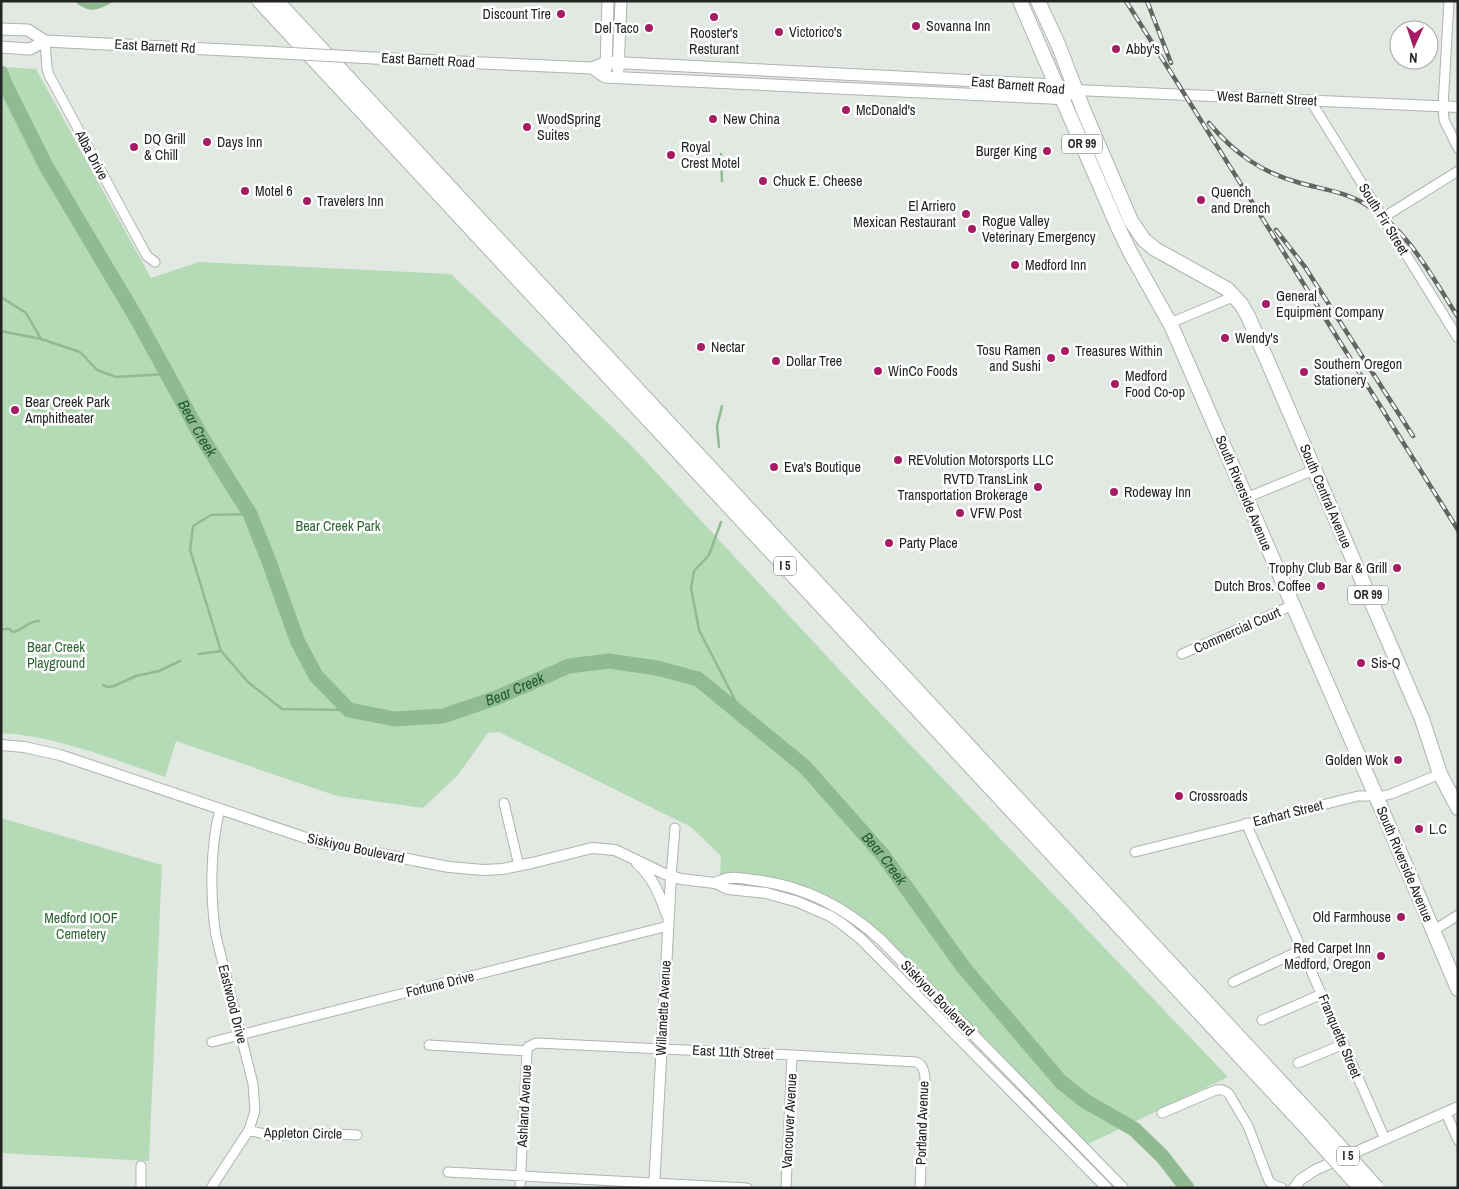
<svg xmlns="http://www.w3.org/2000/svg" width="1459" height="1189" font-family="'Archivo Narrow',sans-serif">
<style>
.green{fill:#b5dbb6}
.water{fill:#90ba92}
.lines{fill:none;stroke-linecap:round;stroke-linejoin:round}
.stream{stroke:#90ba92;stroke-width:2.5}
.river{stroke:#90ba92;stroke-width:15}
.minor-casing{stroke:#aeb4ae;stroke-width:11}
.tertiary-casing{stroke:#aeb4ae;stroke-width:12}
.secondary-casing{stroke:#aeb4ae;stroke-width:13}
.primary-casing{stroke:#aeb4ae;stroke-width:16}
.motorway-casing{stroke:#aeb4ae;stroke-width:17}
.minor{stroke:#fff;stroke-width:9}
.tertiary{stroke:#fff;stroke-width:10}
.secondary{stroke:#fff;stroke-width:11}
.primary{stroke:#fff;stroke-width:14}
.motorway{stroke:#fff;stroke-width:15}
.rail-casing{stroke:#626562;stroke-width:4.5}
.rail{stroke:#fff;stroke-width:2.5;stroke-dasharray:8;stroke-linecap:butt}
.secondary-bridge-casing{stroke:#aeb4ae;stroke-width:13;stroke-linecap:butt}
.motorway-bridge-casing{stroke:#aeb4ae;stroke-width:17;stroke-linecap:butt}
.secondary-bridge{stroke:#fff;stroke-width:11}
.motorway-bridge{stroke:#fff;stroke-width:15}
.poi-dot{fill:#a51c63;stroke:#fff;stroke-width:2}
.labels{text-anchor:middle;stroke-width:5;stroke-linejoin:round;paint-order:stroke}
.shield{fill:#fff;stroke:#646664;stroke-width:1}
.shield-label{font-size:12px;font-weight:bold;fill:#222422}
.poi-label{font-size:14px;fill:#222422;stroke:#fff;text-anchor:start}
.street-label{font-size:14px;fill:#222422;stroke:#fff}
.park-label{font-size:14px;fill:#2a6531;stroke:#fff}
.water-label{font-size:15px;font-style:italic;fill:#1e5925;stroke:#fff}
</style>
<rect width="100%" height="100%" fill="#e2e8e2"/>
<path class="green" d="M1,67L36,69L151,278L199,262L451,274L630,444L861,693L1228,1077L1086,1145L861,918L749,876L720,875L721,856L691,827L499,732L488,733L457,776L423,808L337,796L176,741L165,777C111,759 58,736 1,733Z
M1,818L162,865L149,1161L1,1153Z"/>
<path class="water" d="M74,1H114C98,11 89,14 74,1Z"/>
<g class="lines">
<path class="stream" d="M721,154L722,181
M1,297L26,313L41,339
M1,331L41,339L80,352L97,370L116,377L167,374
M719,447L717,426L722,406
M721,522L709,555L694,571L691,588L699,630L734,698L739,714
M1,631L4,629H9L13,632C23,630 28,621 39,621
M221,651L190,550L193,526L211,515L250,514
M199,654L221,651L248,682L282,709L349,710
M103,685L108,687L114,686L136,676L159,671L180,661"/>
<path class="river" id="s1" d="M1,73L5,84L46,166L137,319L201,436L250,514L268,559L297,640L316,676L349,710L395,719L443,716L496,698L569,666L609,661L657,668L698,679L805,767L882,854L964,968L1061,1082L1085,1101L1134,1129L1162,1156L1187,1188"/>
<g class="minor-casing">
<path id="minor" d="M1449,1L1443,106L1444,120L1458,148
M45,41L47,68L49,75L129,223L147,256L155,262
M1310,100L1458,338
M1384,217L1458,171
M1170,323L1235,296
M1246,498L1314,470
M1182,654L1293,605
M504,803L519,866
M1246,823L1385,1139
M1135,852L1358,796H1383L1391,794L1440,774
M671,877L675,828
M1433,931L1458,915
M1233,982L1303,949
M1262,1020L1322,994
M212,1042L668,926
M429,1045L527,1051
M1298,1063L1344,1044
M1162,1113L1216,1090C1222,1089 1225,1090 1229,1094L1248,1126L1269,1181L1272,1184L1282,1188
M1446,1113L1458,1140
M249,1130L271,1136L315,1133L357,1135
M448,1172L747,1188
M141,1188V1166
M211,1188L249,1130L255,1111L253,1084L216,936C210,898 210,847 220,809
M520,1188L527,1051L528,1047L536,1043L792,1055L916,1062C923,1065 924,1070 925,1078L920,1188
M786,1188L792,1055"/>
</g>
<g class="tertiary-casing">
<path id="tertiary" d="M1076,90L1458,107
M1,745L24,747L60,755L318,842L449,867L483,870L503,869L532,863L592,848L615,850L665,874L681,879L715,883L728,889L766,893L798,902L830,916L841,923L861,939L1107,1188
M637,863C654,879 659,893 667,915
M715,883C720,881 725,878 730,878C737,877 746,879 753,880C802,885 845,907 881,940L1123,1188
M654,1188L671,877
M1294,1188L1300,1180L1315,1170L1458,1107"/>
</g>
<g class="secondary-casing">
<path id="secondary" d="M1,29L28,30L45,41L264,52
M1,47L30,49L45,41
M374,58L592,68L606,62L1057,85L1076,90
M592,68L605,77L1050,98L1063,99L1068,95
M606,69L608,1
M618,70L621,1"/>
</g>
<g class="primary-casing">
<path id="primary" d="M1020,1L1117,225L1130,252L1171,325L1376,796L1458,989
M1038,1L1058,44L1083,109L1131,221L1144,240L1155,249L1227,289L1241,304L1248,316L1422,719L1440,774L1458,808"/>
</g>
<g class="motorway-casing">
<path id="motorway" d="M260,1L1310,1131
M276,1L1319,1124"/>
</g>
<use href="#minor" class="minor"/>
<use href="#tertiary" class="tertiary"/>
<use href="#secondary" class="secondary"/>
<use href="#primary" class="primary"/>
<use href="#motorway" class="motorway"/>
<g class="rail-casing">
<path id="rail" d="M1126,1L1458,530
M1147,1L1171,63
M1209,123C1234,153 1262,173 1300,183C1322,189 1345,192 1365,204C1409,230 1431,276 1458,317
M1276,230L1305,267L1413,436"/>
</g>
<use href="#rail" class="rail"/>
<g class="secondary-bridge-casing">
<path id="secondary-bridge" d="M264,52L374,58"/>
</g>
<g class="motorway-bridge-casing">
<path id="motorway-bridge" d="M1319,1124L1376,1188
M1310,1131L1361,1188"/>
</g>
<use href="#secondary-bridge" class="secondary-bridge"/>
<use href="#motorway-bridge" class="motorway-bridge"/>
</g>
<g class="poi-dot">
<circle cx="561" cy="14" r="5"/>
<circle cx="714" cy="17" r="5"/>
<circle cx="916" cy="26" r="5"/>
<circle cx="649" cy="28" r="5"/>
<circle cx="779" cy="32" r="5"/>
<circle cx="1116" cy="49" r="5"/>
<circle cx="846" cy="110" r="5"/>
<circle cx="713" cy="119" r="5"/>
<circle cx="527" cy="127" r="5"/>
<circle cx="207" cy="142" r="5"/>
<circle cx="134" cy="147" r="5"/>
<circle cx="1047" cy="151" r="5"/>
<circle cx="671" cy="155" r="5"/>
<circle cx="763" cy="181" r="5"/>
<circle cx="245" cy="191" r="5"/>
<circle cx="1201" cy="200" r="5"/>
<circle cx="307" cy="201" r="5"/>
<circle cx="966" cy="214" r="5"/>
<circle cx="972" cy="229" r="5"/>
<circle cx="1015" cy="265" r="5"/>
<circle cx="1266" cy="304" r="5"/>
<circle cx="1225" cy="338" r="5"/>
<circle cx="701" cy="347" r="5"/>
<circle cx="1065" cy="351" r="5"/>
<circle cx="1051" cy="358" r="5"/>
<circle cx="776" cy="361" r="5"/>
<circle cx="878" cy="371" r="5"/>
<circle cx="1304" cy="372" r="5"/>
<circle cx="1115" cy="384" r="5"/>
<circle cx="15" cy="410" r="5"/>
<circle cx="898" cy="460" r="5"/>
<circle cx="774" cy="467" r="5"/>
<circle cx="1038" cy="487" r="5"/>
<circle cx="1114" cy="492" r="5"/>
<circle cx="960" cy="513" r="5"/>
<circle cx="889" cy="543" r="5"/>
<circle cx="1397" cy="568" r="5"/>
<circle cx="1321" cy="586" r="5"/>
<circle cx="1361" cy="663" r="5"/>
<circle cx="1398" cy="760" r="5"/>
<circle cx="1179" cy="796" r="5"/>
<circle cx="1419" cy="829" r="5"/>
<circle cx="1401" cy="917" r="5"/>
<circle cx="1381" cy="956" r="5"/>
</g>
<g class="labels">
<g class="shield">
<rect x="1062" y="134.5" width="40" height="19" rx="4"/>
<rect x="774" y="556.5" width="22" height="19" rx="4"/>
<rect x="1348" y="585.5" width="40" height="19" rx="4"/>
<rect x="1337" y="1146.5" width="22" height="19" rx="4"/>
</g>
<g class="shield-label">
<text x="1082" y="148">OR 99</text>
<text x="785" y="570">I 5</text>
<text x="1368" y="599">OR 99</text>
<text x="1348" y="1160">I 5</text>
</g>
<g class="poi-label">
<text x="551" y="19" text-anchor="end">Discount Tire</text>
<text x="926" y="31">Sovanna Inn</text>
<text x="639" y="33" text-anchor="end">Del Taco</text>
<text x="789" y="37">Victorico's</text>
<text x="714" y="38" text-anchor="middle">Rooster's<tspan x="714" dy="16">Resturant</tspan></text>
<text x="1126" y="54">Abby's</text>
<text x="856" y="115">McDonald's</text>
<text x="537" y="124">WoodSpring<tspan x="537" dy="16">Suites</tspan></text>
<text x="723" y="124">New China</text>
<text x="144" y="144">DQ Grill<tspan x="144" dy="16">&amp; Chill</tspan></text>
<text x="217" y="147">Days Inn</text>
<text x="681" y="152">Royal<tspan x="681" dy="16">Crest Motel</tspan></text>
<text x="1037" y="156" text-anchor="end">Burger King</text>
<text x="773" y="186">Chuck E. Cheese</text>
<text x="255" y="196">Motel 6</text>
<text x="1211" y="197">Quench<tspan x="1211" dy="16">and Drench</tspan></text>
<text x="317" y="206">Travelers Inn</text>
<text x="956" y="211" text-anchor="end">El Arriero<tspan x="956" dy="16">Mexican Restaurant</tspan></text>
<text x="982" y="226">Rogue Valley<tspan x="982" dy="16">Veterinary Emergency</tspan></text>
<text x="1025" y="270">Medford Inn</text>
<text x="1276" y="301">General<tspan x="1276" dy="16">Equipment Company</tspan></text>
<text x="1235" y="343">Wendy's</text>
<text x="711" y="352">Nectar</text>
<text x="1041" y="355" text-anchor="end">Tosu Ramen<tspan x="1041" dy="16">and Sushi</tspan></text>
<text x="1075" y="356">Treasures Within</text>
<text x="786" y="366">Dollar Tree</text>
<text x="1314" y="369">Southern Oregon<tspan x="1314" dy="16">Stationery</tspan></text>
<text x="888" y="376">WinCo Foods</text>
<text x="1125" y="381">Medford<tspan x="1125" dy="16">Food Co-op</tspan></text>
<text x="25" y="407">Bear Creek Park<tspan x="25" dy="16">Amphitheater</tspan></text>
<text x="908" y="465">REVolution Motorsports LLC</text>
<text x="784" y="472">Eva's Boutique</text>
<text x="1028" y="484" text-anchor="end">RVTD TransLink<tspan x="1028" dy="16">Transportation Brokerage</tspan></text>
<text x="1124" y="497">Rodeway Inn</text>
<text x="970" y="518">VFW Post</text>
<text x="899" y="548">Party Place</text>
<text x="1387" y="573" text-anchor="end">Trophy Club Bar &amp; Grill</text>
<text x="1311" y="591" text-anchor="end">Dutch Bros. Coffee</text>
<text x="1371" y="668">Sis-Q</text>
<text x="1388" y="765" text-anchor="end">Golden Wok</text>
<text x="1189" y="801">Crossroads</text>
<text x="1429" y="834">L.C</text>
<text x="1391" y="922" text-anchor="end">Old Farmhouse</text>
<text x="1371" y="953" text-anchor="end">Red Carpet Inn<tspan x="1371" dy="16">Medford, Oregon</tspan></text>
</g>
<g class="street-label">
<text transform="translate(155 46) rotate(3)" y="5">East Barnett Rd</text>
<text transform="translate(428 60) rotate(3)" y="5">East Barnett Road</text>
<text transform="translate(1018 85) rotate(5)" y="5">East Barnett Road</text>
<text transform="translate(1267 98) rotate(3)" y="5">West Barnett Street</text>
<text transform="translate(92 155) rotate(62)" y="5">Alba Drive</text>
<text transform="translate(1384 219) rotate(58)" y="5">South Fir Street</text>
<text transform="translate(1244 493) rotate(67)" y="5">South Riverside Avenue</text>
<text transform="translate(1326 496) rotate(67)" y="5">South Central Avenue</text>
<text transform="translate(1237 630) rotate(-24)" y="5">Commercial Court</text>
<text transform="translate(1288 813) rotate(-14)" y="5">Earhart Street</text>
<text transform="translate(356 848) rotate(12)" y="5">Siskiyou Boulevard</text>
<text transform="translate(1405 864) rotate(67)" y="5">South Riverside Avenue</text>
<text transform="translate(440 984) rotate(-14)" y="5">Fortune Drive</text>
<text transform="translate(938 998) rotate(46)" y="5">Siskiyou Boulevard</text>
<text transform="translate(233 1004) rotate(76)" y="5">Eastwood Drive</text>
<text transform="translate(663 1008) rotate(-87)" y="5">Willamette Avenue</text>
<text transform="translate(1340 1036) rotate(67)" y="5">Franquette Street</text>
<text transform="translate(733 1052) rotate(3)" y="5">East 11th Street</text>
<text transform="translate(524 1106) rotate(-87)" y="5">Ashland Avenue</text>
<text transform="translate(789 1121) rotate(-87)" y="5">Vancouver Avenue</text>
<text transform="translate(922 1123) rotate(-88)" y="5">Portland Avenue</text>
<text transform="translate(303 1133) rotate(1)" y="5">Appleton Circle</text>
</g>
<g class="park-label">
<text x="338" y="531">Bear Creek Park</text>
<text x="56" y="652">Bear Creek<tspan x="56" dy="16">Playground</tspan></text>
<text x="81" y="923">Medford IOOF<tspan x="81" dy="16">Cemetery</tspan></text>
</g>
<g class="water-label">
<text dy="5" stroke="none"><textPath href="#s1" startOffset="406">Bear Creek</textPath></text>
<text dy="5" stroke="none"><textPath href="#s1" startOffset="901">Bear Creek</textPath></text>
<text dy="5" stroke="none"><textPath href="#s1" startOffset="1351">Bear Creek</textPath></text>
</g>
</g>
<rect width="1459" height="1189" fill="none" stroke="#222422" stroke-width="5"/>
<g transform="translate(1414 45) rotate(183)"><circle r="24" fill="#ffffff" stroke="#a7a7a7"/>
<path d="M0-4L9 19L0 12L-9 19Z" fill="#a51c63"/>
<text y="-8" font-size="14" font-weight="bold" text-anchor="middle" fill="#222422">N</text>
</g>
</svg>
